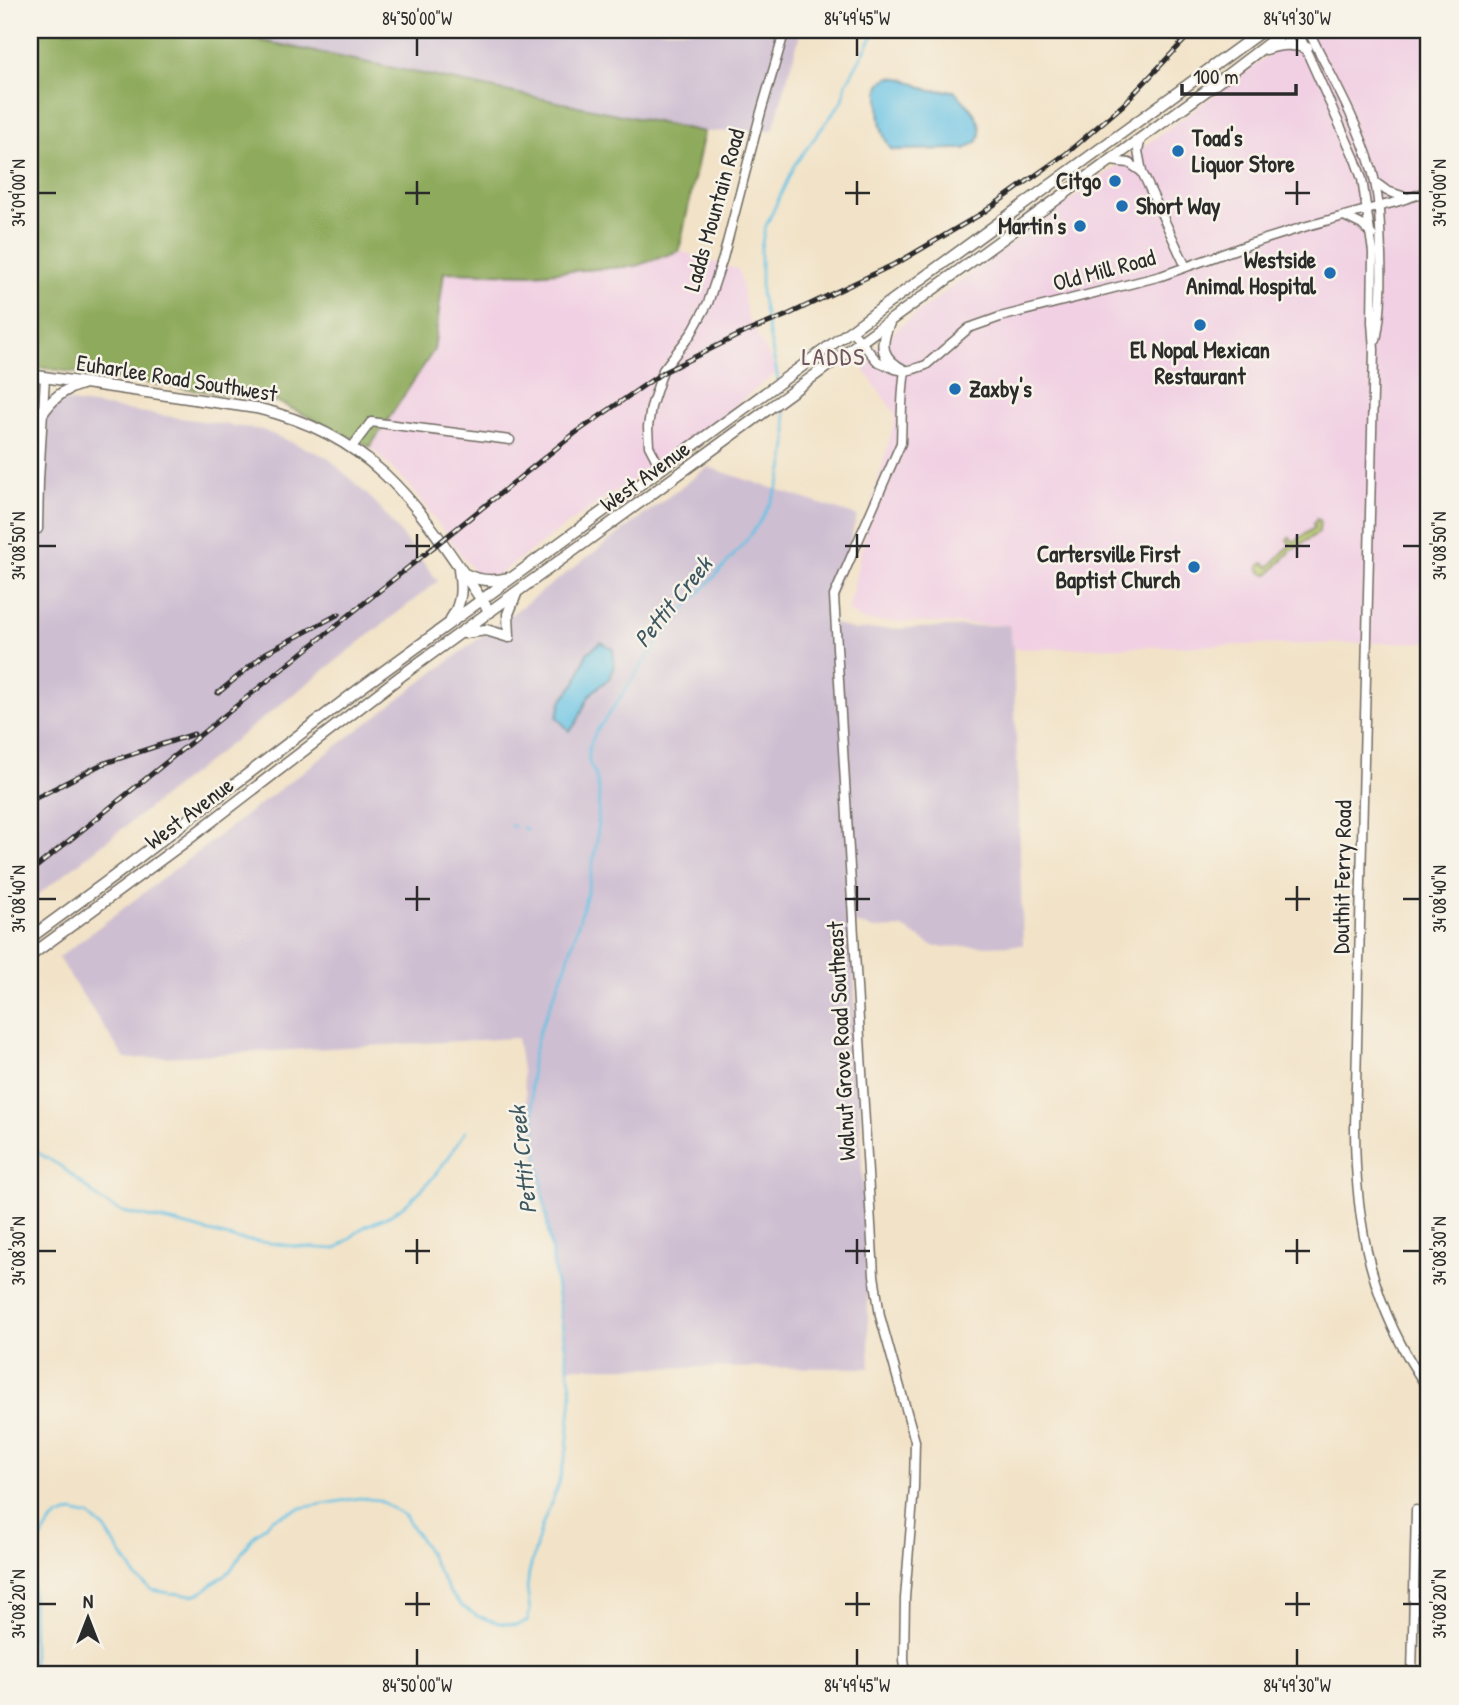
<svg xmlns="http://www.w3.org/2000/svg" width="1459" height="1705" font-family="'Patrick Hand',sans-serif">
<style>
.built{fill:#f1d0e3}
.industrial{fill:#cebed1}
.green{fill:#b3c568;stroke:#6f784a;stroke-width:2}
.forest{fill:#8eaa5c;stroke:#5c6a44;stroke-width:2}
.water{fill:#66c2e4;stroke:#487688;stroke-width:2}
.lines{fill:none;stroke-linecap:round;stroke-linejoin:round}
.stream{stroke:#66c2e4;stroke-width:2.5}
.minor-casing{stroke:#716b62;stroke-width:11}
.major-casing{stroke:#716b62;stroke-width:13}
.minor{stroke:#fff;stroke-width:8}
.major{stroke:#fff;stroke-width:10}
.rail-casing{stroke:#2b2b2b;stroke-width:5}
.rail{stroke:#f7f3e8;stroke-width:2.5;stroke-dasharray:8;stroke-linecap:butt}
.ticks{fill:none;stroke:#2b2b2b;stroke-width:2.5}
.poi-dot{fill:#1f6fb2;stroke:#f7f3e8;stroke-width:2.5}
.labels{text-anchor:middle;stroke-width:5;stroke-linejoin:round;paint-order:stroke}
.poi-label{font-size:23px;font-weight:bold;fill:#2b2b2b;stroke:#f7f3e8;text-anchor:end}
.street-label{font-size:23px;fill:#2b2b2b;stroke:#f7f3e8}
.neighbourhood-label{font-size:24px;letter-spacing:2px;fill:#6f5660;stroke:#f7f3e8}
.water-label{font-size:24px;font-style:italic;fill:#3d5862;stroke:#f7f3e8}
.neatline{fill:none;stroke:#2b2b2b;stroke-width:2.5}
.ticks-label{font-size:18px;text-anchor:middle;fill:#2b2b2b}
</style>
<rect width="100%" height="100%" fill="#f7f3e8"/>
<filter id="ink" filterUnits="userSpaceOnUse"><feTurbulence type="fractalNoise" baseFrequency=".0143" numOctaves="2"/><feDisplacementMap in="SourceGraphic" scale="14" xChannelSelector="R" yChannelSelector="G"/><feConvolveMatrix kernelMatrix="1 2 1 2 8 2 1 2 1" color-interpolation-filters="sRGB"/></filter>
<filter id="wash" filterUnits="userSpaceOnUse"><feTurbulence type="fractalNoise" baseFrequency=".00686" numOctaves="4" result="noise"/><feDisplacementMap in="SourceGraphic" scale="28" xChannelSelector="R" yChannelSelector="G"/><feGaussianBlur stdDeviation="1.57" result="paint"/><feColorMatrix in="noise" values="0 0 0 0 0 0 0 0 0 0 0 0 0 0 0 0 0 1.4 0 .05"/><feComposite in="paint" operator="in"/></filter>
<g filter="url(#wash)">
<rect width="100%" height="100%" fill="#f2e3c8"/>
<path class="built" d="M1303,30H1429V642L1013,649L1009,625L863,621L848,611L868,518L896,415L859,363L903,324L948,290Z
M679,251L739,270L747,315L777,372L683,447L586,511L505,570L495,576H483L475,573L409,485L370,447L434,350L444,272L532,274L636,266Z"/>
<path class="industrial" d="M209,30H801L773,130L704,132Z
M30,396L262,430L327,457L375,502L438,581L30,901Z
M708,467L857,516L827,621L854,630L1009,625L1013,649L1023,945L935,947L903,928L874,929L852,922L870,1368L568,1367L517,1038L125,1059L58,958L409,691Z"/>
<path class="green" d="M1316,519L1320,520L1319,532L1291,551L1269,574L1262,573L1259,567L1261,564L1264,563L1269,567L1290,545L1287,539L1290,537L1294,542L1314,528L1313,523L1316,522Z"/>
<path class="forest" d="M30,30H209L704,132L679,251L636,266L532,274L444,272L434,350L370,447L278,402L30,366Z"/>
<path class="water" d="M891,77L905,79L928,90L954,91C967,104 987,121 978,141L965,149H956L896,150L891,149C878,130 879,112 879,90C879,83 884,79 891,77Z
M601,642L613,649C614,659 615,669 610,677C606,683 597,687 592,693C582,704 581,722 569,731L557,717L562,700L576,682L587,653Z"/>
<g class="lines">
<path class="stream" d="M778,379L761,294V248L765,228L795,164L843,100L846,84L876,30
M511,826H514
M523,828L526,829
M30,1148L62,1167L103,1202L123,1212L172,1222L236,1239L301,1247L336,1249L364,1227L391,1215L410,1201L430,1181L448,1158L466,1131
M33,1675L32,1569L36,1547L50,1524L58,1517L73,1512L90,1516L105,1529L137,1578L152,1590L169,1593L193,1595L202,1592L230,1571L251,1539L272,1519L300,1508L359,1498L379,1500L405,1516L424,1545L450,1593L462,1606L477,1616L499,1623L516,1625L527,1622L530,1611L527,1588L529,1573L542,1525L558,1486L567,1449L572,1395L538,1157L531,1086L532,1060L539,1032L566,966L588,890L597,841L599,791L595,774L589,762V748L595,733C621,699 642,662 668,629C717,566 791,518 787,429C786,420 784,411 782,402"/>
</g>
</g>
<g filter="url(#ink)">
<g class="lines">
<g class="minor-casing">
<path id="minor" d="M1297,30L1355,159L1362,179L1373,252L1372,322L1374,350L1355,1127C1355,1225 1371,1308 1429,1390
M1308,30C1330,74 1358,122 1372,170C1380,198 1380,227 1381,255C1382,284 1382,312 1376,340
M1141,138L1138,151L1142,172L1186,267
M1110,161L1129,163L1142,172
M1376,183L1387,191L1408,198
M1344,216L1362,225L1372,235
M851,330L877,361L895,369L905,371L914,369L926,365L969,328L1000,317L1161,276L1253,243L1307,226L1396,202L1429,191
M905,371C901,395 902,419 901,443L834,596L874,1275L880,1316L915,1441L914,1487L905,1598L904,1660L906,1675
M352,447L371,422L510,440
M661,469L649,446L648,427L651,407L663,370L691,334L708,303L723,258L761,112L785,30
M38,529L39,480L45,377
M1412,1675L1416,1510"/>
</g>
<g class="major-casing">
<path id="major" d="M1266,49C1279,44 1293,43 1307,48
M889,323C879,346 881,359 905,371
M30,375L256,408C382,437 422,514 490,612
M42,414C53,398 64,389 82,384
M465,574C479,581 492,582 508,578
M451,619C462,603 462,588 459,570
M464,633L486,630L509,637
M509,637L508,614L516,594
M30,938L113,877L358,690L1263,30
M30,956L186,841L401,676L1210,88L1286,30"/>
</g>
<use href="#minor" class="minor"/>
<use href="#major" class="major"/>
<g class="rail-casing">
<path id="rail" d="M218,693L266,653L339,614
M30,801L102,764L194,734
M30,872L574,434L662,373L741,334L785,316L899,262L981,214L1067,153L1123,105L1194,30"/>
</g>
<use href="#rail" class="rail"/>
</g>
</g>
<path class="ticks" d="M417,38V56M857,38V56M1297,38V56M417,181V205M857,181V205M1297,181V205M38,193H56M405,193H430M845,193H870M1285,193H1310M1403,193H1420M417,534V558M857,534V558M1297,534V558M38,546H56M405,546H430M845,546H870M1285,546H1310M1403,546H1420M417,886V911M857,886V911M1297,886V911M38,899H56M405,899H430M845,899H870M1285,899H1310M1403,899H1420M417,1239V1264M857,1239V1264M1297,1239V1264M38,1251H56M405,1251H430M845,1251H870M1285,1251H1310M1403,1251H1420M417,1592V1616M857,1592V1616M1297,1592V1616M38,1604H56M405,1604H430M845,1604H870M1285,1604H1310M1403,1604H1420M417,1649V1666M857,1649V1666M1297,1649V1666"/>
<g class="poi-dot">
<circle cx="1178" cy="151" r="7"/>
<circle cx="1115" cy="181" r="7"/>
<circle cx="1122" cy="206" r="7"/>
<circle cx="1080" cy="226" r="7"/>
<circle cx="1330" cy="273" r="7"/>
<circle cx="1200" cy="325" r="7"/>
<circle cx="955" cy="389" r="7"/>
<circle cx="1194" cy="567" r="7"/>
</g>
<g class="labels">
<g class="poi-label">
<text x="1192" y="146" text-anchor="start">Toad's<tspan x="1192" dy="26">Liquor Store</tspan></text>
<text x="1101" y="189">Citgo</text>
<text x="1136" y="214" text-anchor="start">Short Way</text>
<text x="1066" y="234">Martin's</text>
<text x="1316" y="268">Westside<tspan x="1316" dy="26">Animal Hospital</tspan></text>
<text x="1200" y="358" text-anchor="middle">El Nopal Mexican<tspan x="1200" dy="26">Restaurant</tspan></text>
<text x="969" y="397" text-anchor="start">Zaxby's</text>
<text x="1180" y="562">Cartersville First<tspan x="1180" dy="26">Baptist Church</tspan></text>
</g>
<g class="street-label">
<text transform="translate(714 210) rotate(-74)" y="8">Ladds Mountain Road</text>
<text transform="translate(1104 270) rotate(-15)" y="8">Old Mill Road</text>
<text transform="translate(177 378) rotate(9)" y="8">Euharlee Road Southwest</text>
<text transform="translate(645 476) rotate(-36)" y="8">West Avenue</text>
<text transform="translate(189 813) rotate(-37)" y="8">West Avenue</text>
<text transform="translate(1342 877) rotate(-89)" y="8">Douthit Ferry Road</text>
<text transform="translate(841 1041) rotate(-93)" y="8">Walnut Grove Road Southeast</text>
</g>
<g class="neighbourhood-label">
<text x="834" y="365">LADDS</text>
</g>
<g class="water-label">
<text transform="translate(673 602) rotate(-51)" y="8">Pettit Creek</text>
<text transform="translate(523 1160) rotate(-96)" y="8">Pettit Creek</text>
</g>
</g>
<rect width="1459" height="1705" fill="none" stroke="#f7f3e8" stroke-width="77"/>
<g transform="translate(88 1618)" stroke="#f7f3e8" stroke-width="5" paint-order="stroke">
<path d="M0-5L12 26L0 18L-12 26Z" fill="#2b2b2b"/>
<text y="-10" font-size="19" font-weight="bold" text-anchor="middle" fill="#2b2b2b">N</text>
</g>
<path d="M1182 84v10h114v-10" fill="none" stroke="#2b2b2b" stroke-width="3.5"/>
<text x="1193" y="84" font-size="21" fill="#2b2b2b" stroke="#f7f3e8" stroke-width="5" paint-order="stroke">100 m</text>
<rect x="38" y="38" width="1382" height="1628" class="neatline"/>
<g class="ticks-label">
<text x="417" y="25">84°50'00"W</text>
<text x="857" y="25">84°49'45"W</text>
<text x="1297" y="25">84°49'30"W</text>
<text transform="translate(19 193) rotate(-90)" y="6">34°09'00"N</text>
<text transform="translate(1440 193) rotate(-90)" y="6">34°09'00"N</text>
<text transform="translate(19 546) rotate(-90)" y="6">34°08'50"N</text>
<text transform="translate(1440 546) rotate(-90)" y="6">34°08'50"N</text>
<text transform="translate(19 899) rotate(-90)" y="6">34°08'40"N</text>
<text transform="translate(1440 899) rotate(-90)" y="6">34°08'40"N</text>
<text transform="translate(19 1251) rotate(-90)" y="6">34°08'30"N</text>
<text transform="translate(1440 1251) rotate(-90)" y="6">34°08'30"N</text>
<text transform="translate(19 1604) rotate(-90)" y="6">34°08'20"N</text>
<text transform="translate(1440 1604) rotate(-90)" y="6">34°08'20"N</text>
<text x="417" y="1692">84°50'00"W</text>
<text x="857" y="1692">84°49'45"W</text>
<text x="1297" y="1692">84°49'30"W</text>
</g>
</svg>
